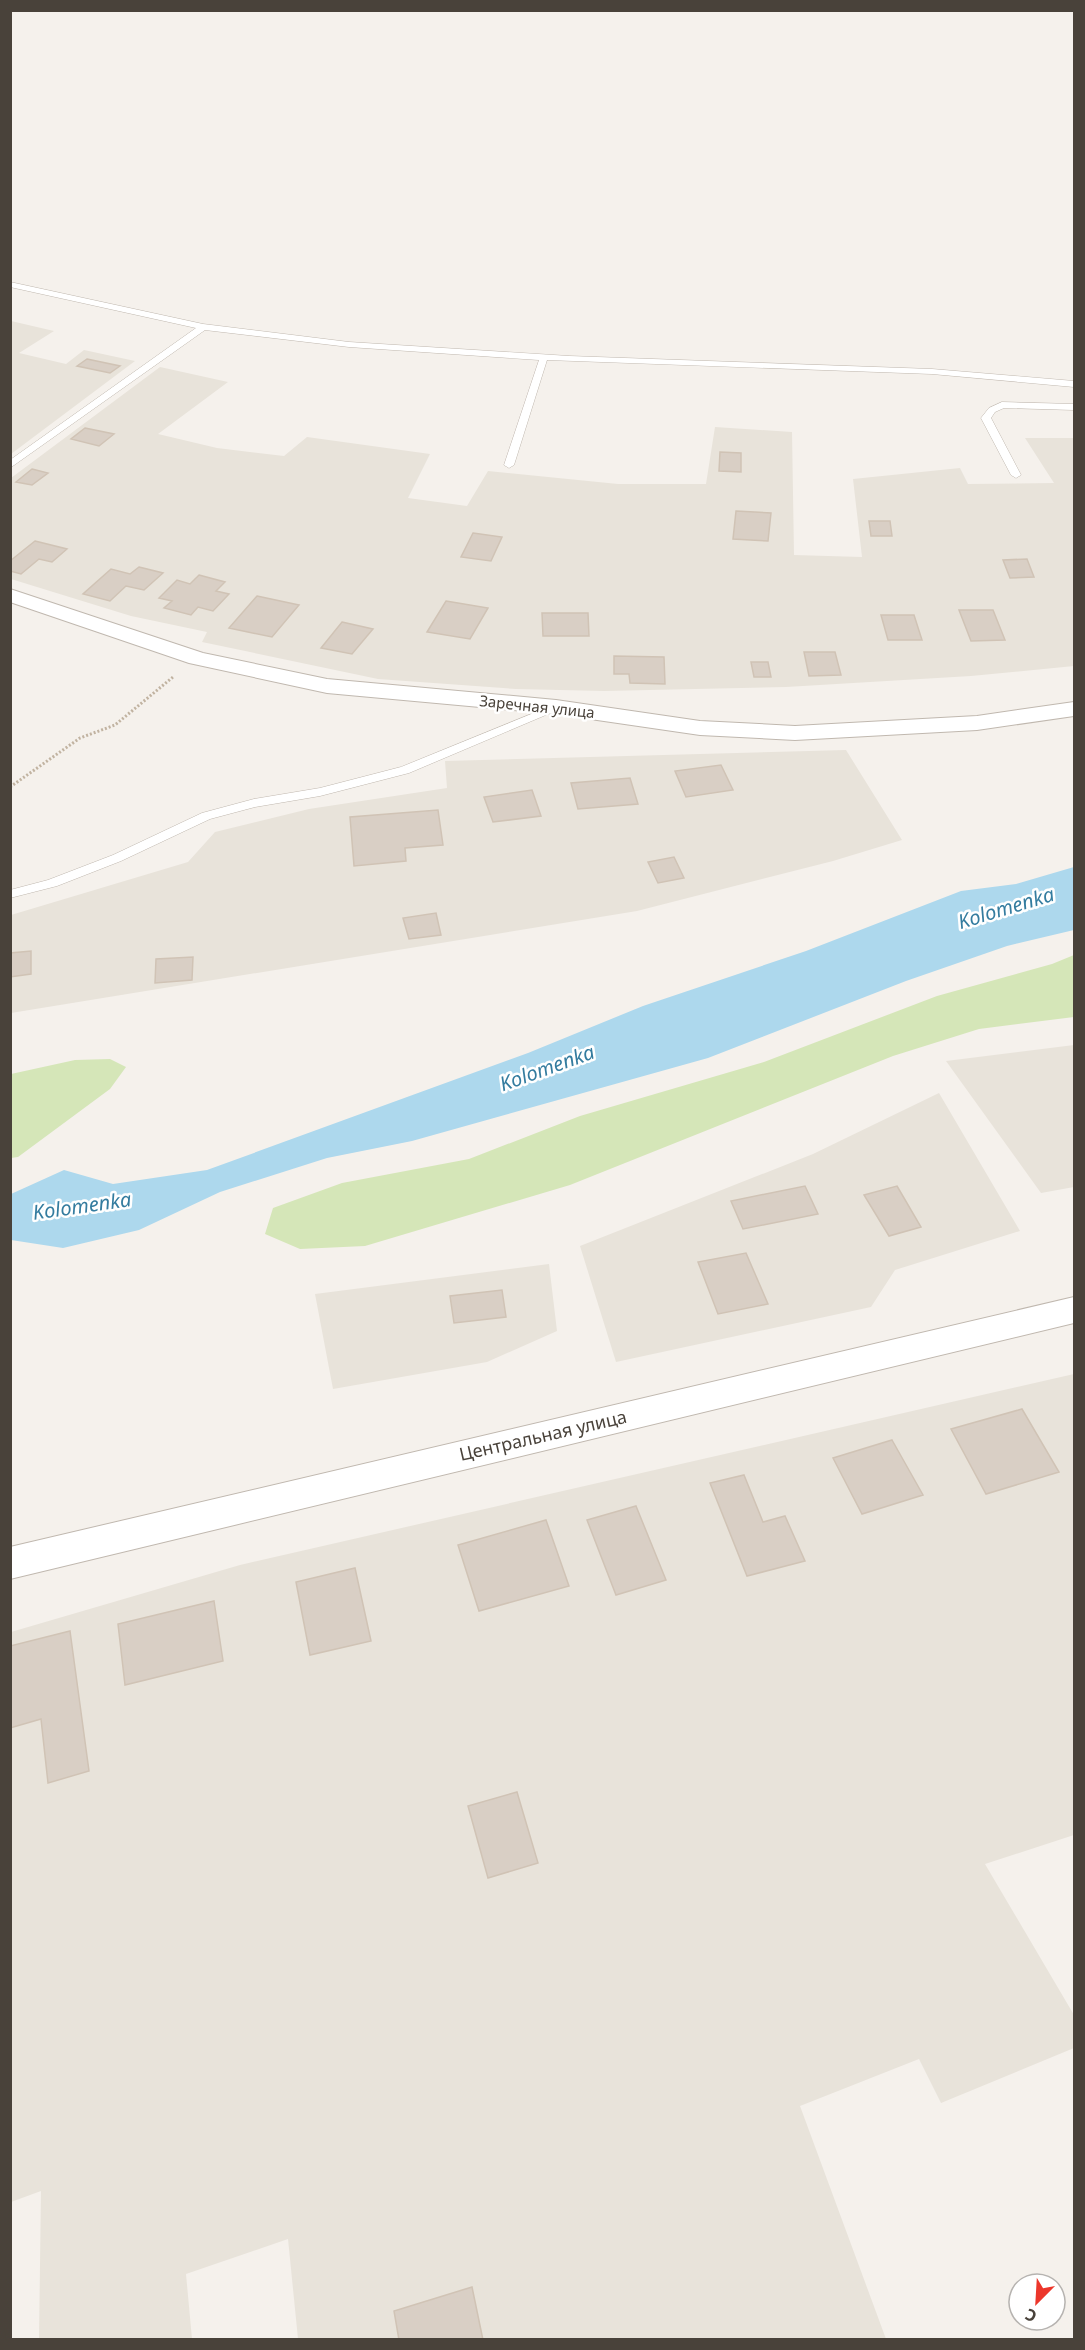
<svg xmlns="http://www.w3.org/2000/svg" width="1085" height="2350" font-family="'Noto Sans',sans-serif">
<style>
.residential{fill:#e8e3da}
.green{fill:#d5e6b8}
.water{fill:#add8ed}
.building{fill:#d9cfc5;stroke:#d0c3b5;stroke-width:1.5}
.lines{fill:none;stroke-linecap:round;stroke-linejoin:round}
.lane-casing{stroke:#c0b8af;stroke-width:1}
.street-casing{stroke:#c0b8af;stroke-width:2}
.path{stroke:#c1b3a1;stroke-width:3;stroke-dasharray:2 2;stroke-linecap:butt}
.lane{fill:#fff;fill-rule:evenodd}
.street{fill:#fff;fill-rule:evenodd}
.labels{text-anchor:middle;stroke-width:5;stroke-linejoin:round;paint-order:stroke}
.far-street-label{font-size:15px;fill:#49423a;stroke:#fff}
.street-label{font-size:18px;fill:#49423a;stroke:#fff}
.water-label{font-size:20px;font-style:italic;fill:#347c9f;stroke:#fff}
</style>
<rect width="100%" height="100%" fill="#f5f1ec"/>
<path class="residential" d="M11,321L54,331L19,353L66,364L84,350L135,361L11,454Z
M160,367L228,382L158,434L217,448L284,456L307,437L430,454L408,498L467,506L488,471L618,484H706L715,427L792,432L794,555L862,557L853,479L960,468L968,484L1054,483L1025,438H1074V666L971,676L786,687L604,691L516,689L378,679L202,642L207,632L131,616L11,579V478Z
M846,750L902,840L833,861L637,911L11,1013V915L188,862L215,832L309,809L447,788L445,761Z
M1074,1045V1187L1041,1193L946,1061Z
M939,1093L1020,1231L895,1270L871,1307L616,1362L580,1246L813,1154Z
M549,1264L557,1331L487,1362L333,1389L315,1294Z
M1074,1374V1835L985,1864L1074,2015V2048L941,2103L919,2059L800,2106L886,2339H298L288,2239L186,2274L192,2339H39L41,2191L11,2202V1632L240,1565Z"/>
<path class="green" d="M1074,955V1017L979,1029L893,1056L570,1185L365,1246L300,1249L265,1234L273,1208L342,1183L469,1159L580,1116L764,1062L937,996L1052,964Z
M110,1059L126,1067L110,1089L18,1157L11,1158V1074L75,1060Z"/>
<path class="water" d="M1074,867V930L1007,946L906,981L708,1058L412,1141L327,1158L220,1192L139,1230L63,1248L11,1240V1194L64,1170L113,1184L207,1170L528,1053L643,1006L806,951L961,891L1016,884Z"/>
<path class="building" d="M87,359L120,366L110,373L77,366Z
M85,428L114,434L99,446L71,439Z
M720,452L741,453V472L719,471Z
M32,469L48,473L32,485L16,482Z
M736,511L771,513L768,541L733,539Z
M869,521H890L892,536H871Z
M473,533L502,537L491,561L461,557Z
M35,541L67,549L52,562L39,559L21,574L10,571V561Z
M1027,559L1034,577L1010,578L1003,560Z
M139,567L163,573L144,590L126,586L110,601L83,594L111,569L130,574Z
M199,575L225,582L216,591L229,594L213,611L198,607L191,615L164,608L172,601L159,598L177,580L190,584Z
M257,596L299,605L272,637L229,628Z
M446,601L488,608L470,639L427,632Z
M959,610H993L1005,640L971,641Z
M542,613H588L589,636H543Z
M881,615H914L922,640H888Z
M342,622L373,629L352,654L321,648Z
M804,652H835L841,675L809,676Z
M614,656L664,657L665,684L630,683L629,674H614Z
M751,662H768L771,677H754Z
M721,765L733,790L686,797L675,771Z
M630,778L638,804L578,809L571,783Z
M532,790L541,816L493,822L484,797Z
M438,810L443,845L405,848L406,861L354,866L350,817Z
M674,857L684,878L658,883L648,862Z
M436,913L441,935L409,939L403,918Z
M31,951V974L10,977V953Z
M193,957L192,980L155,983L156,959Z
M805,1186L818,1214L743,1229L731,1201Z
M897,1186L921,1227L889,1236L864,1195Z
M746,1253L768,1304L718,1314L698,1262Z
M502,1290L506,1317L454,1323L450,1296Z
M1022,1409L1059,1472L986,1494L951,1429Z
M892,1440L923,1495L862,1514L833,1458Z
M744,1475L763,1522L785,1516L805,1561L747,1576L710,1483Z
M636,1506L666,1580L616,1595L587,1520Z
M546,1520L569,1586L479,1611L458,1545Z
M355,1568L371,1641L310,1655L296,1582Z
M214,1601L223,1661L125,1685L118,1624Z
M70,1631L89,1771L48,1783L41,1719L10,1728V1646Z
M517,1792L538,1863L488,1878L468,1806Z
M472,2287L483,2340H399L394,2311Z"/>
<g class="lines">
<g class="lane-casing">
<path id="lane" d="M10,282L203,324L349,342L569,356L932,369L1074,381V387L932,374L547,360L514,465L509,468L504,465L539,360L349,347L205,330L10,468V460L196,328L10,287Z
M1002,402L1074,404V410L1004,408L995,412L991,418L1021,475L1016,478L1011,475L981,418L989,408Z
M556,704L562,707L560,709L409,773L320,796L255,807L210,819L121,861L57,886L10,898V890L48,880L113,855L202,813L254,799L320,788L401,767Z"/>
</g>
<g class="street-casing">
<path id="street" d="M10,589L203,653L327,679L556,700L700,721L795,726L977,716L1074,702V716L977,730L795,740L700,735L556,714L327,693L189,663L10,602Z
M1074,1297V1323L10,1579V1547Z"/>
</g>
<path class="path" d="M10,787L80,738L115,725L173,677"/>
<use href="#lane" class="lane"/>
<use href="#street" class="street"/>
</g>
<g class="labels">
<g class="far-street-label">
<text transform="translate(537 707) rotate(6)" y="5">Заречная улица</text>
</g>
<g class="street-label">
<text transform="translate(543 1436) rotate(-13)" y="6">Центральная улица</text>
</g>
<g class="water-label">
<text transform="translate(1006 908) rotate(-17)" y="7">Kolomenka</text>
<text transform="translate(547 1068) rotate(-20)" y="7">Kolomenka</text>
<text transform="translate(82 1206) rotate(-8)" y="7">Kolomenka</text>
</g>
</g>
<rect width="1085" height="2350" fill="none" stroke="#49423a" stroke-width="24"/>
<g transform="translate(1037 2302) rotate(204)"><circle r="28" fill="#ffffff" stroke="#b6b3b0" stroke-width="1.5"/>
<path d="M0-4.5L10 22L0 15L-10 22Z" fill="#ec362b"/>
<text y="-9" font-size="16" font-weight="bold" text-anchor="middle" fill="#49423a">С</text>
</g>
</svg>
